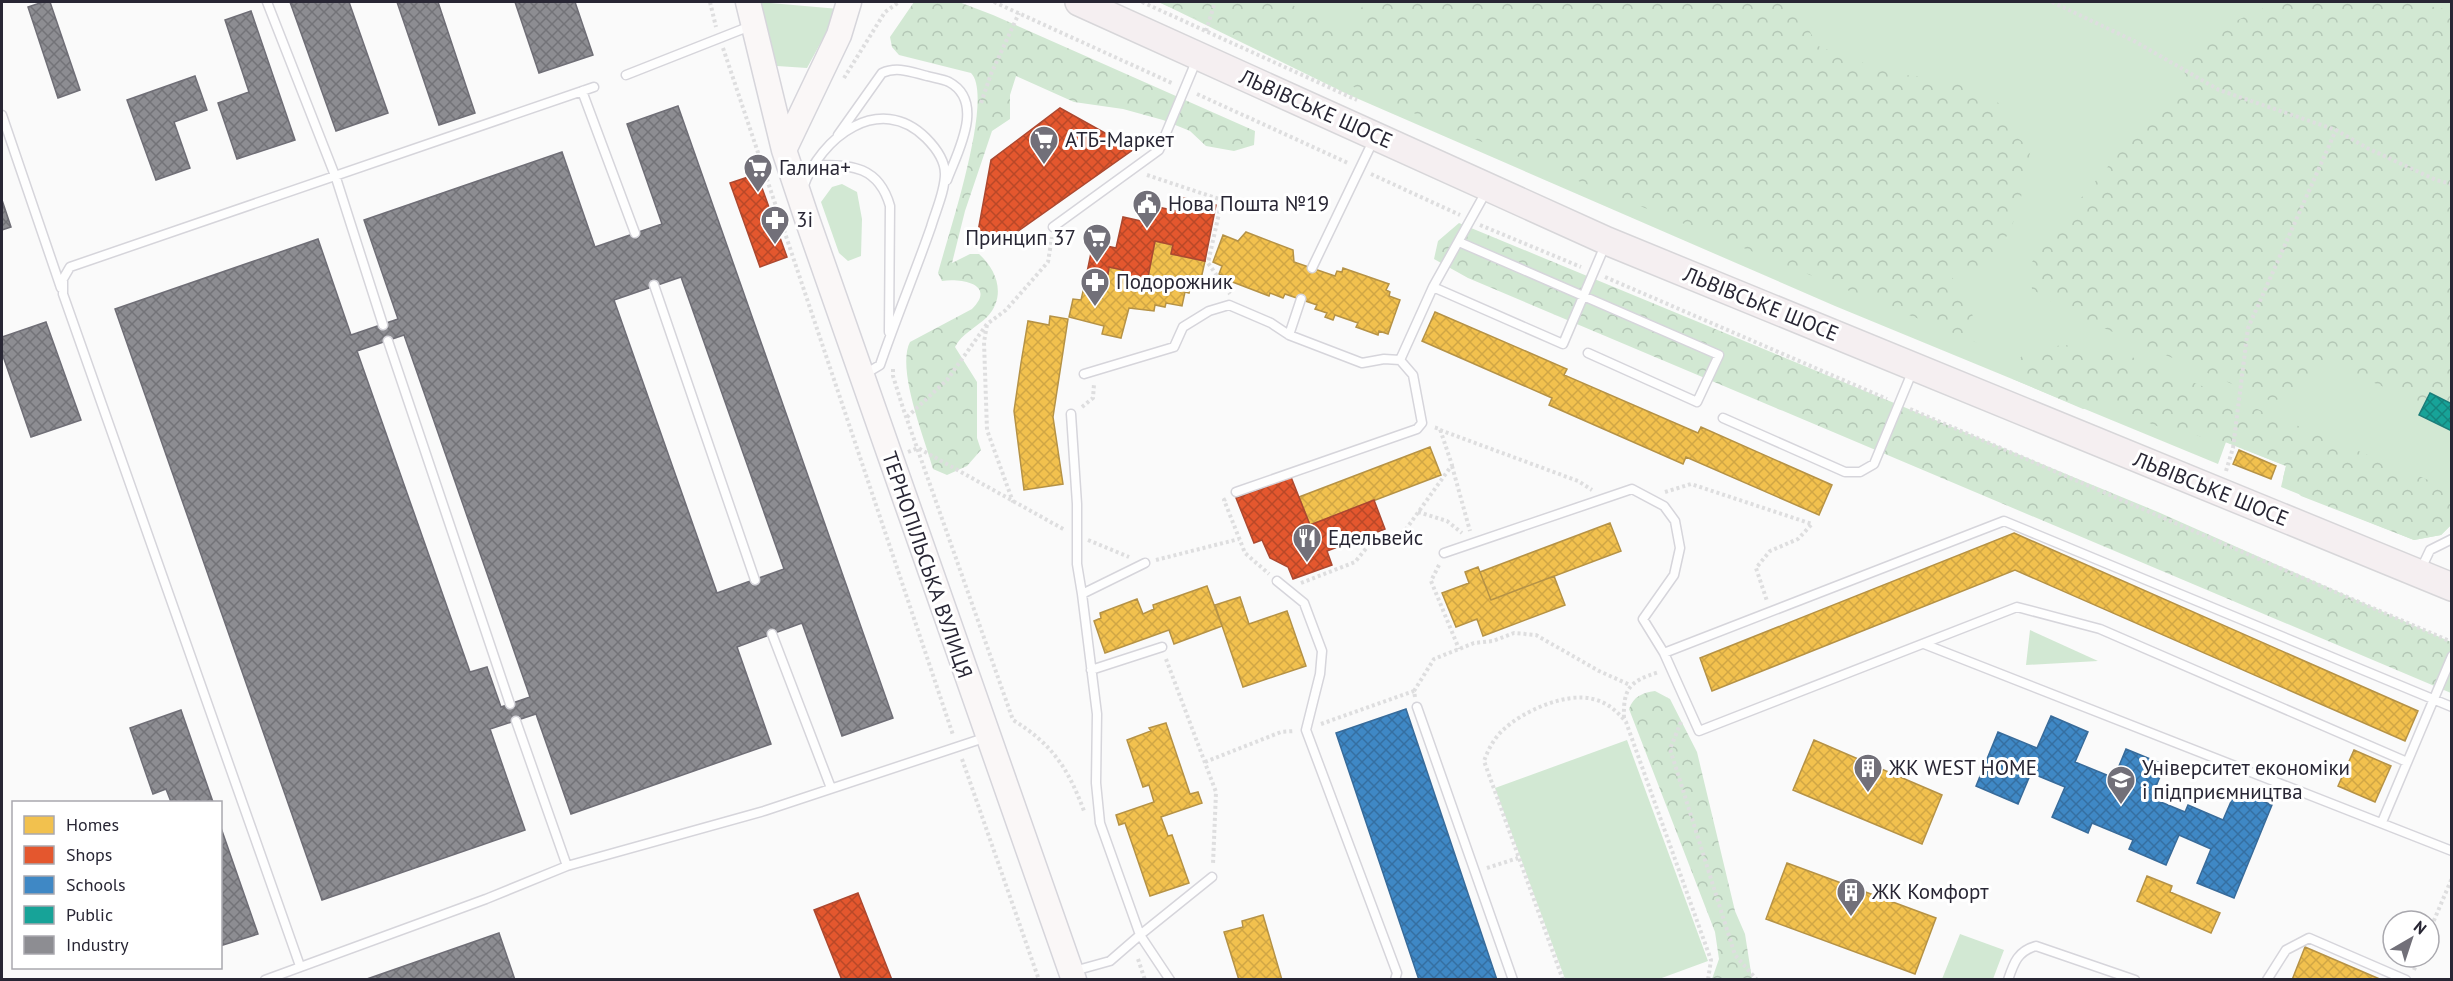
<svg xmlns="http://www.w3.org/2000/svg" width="2453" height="981" font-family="'PT Sans',sans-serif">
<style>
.green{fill:#d2e8d3}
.forest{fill:url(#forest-crowns)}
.homes{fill:url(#homes-cross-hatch);stroke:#b59246;stroke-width:1.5}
.shops{fill:url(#shops-cross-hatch);stroke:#ac4830;stroke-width:1.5}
.schools{fill:url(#schools-cross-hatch);stroke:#386b9a;stroke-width:1.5}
.public{fill:url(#public-cross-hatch);stroke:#1c7e7a;stroke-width:1.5}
.industry{fill:url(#industry-cross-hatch);stroke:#6f6e76;stroke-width:1.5;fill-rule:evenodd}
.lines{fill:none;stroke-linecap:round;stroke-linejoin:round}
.lane-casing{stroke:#d6d5db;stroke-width:11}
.secondary-casing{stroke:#d6d5db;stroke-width:27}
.primary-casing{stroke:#d7d6d9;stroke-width:30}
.path{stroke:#dededf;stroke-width:4;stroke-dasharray:3 3;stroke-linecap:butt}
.lane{stroke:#fefefe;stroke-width:8}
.secondary{stroke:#faf7f7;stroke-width:24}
.primary{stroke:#f5eff1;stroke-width:27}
.labels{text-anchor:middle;stroke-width:6;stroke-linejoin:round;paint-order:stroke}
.street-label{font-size:21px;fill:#282634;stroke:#fff}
.poi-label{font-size:21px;fill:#282634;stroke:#fff;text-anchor:start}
</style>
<defs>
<pattern id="forest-crowns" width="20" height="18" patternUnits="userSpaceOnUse" patternTransform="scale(1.5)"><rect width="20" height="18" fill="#d2e8d3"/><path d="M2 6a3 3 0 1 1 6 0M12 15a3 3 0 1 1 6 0" fill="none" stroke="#b4c7b6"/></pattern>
<pattern id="homes-cross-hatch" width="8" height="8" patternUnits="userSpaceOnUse" patternTransform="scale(1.5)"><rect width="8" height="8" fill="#f2c14e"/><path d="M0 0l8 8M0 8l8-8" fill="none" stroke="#d0a645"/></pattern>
<pattern id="shops-cross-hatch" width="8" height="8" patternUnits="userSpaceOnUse" patternTransform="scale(1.5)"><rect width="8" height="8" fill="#e4572e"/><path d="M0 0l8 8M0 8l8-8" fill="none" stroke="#b94828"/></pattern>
<pattern id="schools-cross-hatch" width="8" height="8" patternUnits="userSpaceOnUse" patternTransform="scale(1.5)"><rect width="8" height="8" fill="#3f88c5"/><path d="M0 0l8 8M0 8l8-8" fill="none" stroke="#356fa1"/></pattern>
<pattern id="public-cross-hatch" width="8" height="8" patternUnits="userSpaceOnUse" patternTransform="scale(1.5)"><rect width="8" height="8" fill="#17a398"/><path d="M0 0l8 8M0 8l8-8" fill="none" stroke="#15857d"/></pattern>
<pattern id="industry-cross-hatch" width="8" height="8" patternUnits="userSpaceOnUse" patternTransform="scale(1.5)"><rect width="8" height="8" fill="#8d8d92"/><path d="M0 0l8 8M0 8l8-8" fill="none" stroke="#737378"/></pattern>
</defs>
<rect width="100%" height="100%" fill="#fafafa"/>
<path class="green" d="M759,2L839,9L807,68L777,66Z
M1159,2H2451V525L2441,535L2414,540L2281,487L2286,466L2226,442L2218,464L1835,306L1347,94Z
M842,184L857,192L862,219L861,256L848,261L839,253L821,202L832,187Z
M2030,630L2098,661L2026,665Z
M1627,740L1708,961L1659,979H1565L1495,788Z
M1960,934L2004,950L1993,979H1942Z"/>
<path class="forest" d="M914,2H959L993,15L1255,131L1254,145L1234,151L1206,146L1190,131L1163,120L1123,109L1074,102L1016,76L1010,95V119L992,131L965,211L952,263L970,254H979C998,271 1006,297 987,317C977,327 961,334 955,347L977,382V438L981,450L967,466L947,475L933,469C925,439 896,369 910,342L972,309C997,284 961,278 942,281L938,273C947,238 995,97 971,73L899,55L892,47L890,37Z
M1158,2H1285L1348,29L1365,2H1793L1818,46L1893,74L1950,79L1968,84L2000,104L2011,133L2031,148L2018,212L2001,248L1983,271L1948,273L1964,291L1983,345L1455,131Z
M2277,2H2410C2424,7 2437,6 2451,11V416L2328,363L2312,370L2293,396L2271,401L2067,312L2032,289L2029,267L2046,239L2180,82L2207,28L2229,24Z
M1459,223L2158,512L2451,642V693L1468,278L1434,259L1438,241Z
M2064,345L2115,350L2433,482L2451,497V525L2441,535L2414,540L2301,496L2283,478L2286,466L2225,442L2159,427L2106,405L2083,409L2013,379L2014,365L2027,350Z
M1655,691L1670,699L1697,752L1735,911L1745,934L1752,979H1712L1719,959L1715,932L1629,709C1634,696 1642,693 1655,691Z"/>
<path class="homes" d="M1246,232L1293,250L1294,262L1335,276L1337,271L1342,272L1343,268L1389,284L1386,290L1390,292L1389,296L1400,300L1388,334L1379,331L1378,335L1356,327L1358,323L1335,315L1333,320L1325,317L1327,313L1315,309L1317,305L1285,294L1283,298L1270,293L1269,296L1230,281L1231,279L1219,274L1222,266L1213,262L1223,235L1238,241Z
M1155,241L1173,245L1171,254L1205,261L1201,279L1193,277L1189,293L1185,292L1182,306L1166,303L1165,307L1155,305L1154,311L1129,308L1121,338L1102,334L1104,326L1069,317L1073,299L1081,300L1084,287L1090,288L1093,271L1108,274L1109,267L1123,270L1122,276L1147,282Z
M1435,312L1567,369L1564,375L1698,433L1701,427L1832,485L1819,515L1686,457L1683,464L1549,405L1552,398L1422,341Z
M1050,316L1068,319L1053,417L1063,484L1024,490L1014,411L1021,363L1028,321L1049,325Z
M1430,447L1441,475L1310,525L1299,497Z
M2239,450L2276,466L2271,479L2233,464Z
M1610,523L1621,551L1491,600L1480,572Z
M2014,533L2418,711L2405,741L2015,570L1712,691L1700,658Z
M1478,567L1491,600L1554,576L1565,605L1483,636L1477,619L1456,627L1442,593L1469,583L1465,572Z
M1207,586L1222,626L1174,644L1169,630L1105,653L1094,621L1101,618L1100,613L1137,599L1143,614L1154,609L1153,605Z
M1240,597L1249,624L1287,611L1306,666L1243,687L1215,605Z
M1166,723L1190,794L1198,792L1202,803L1161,817L1168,836L1172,835L1189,883L1150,896L1125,823L1119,825L1116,815L1154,802L1149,785L1143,787L1127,740L1151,731L1149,728Z
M1814,740L1942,795L1922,844L1793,790Z
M2354,750L2391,766L2375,802L2338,786Z
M1787,863L1936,918L1915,974L1766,919Z
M2147,876L2172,886L2170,892L2220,913L2211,933L2137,901Z
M1263,915L1282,980H1239L1224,932L1243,927L1242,921Z
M2305,947L2382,980H2292Z"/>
<path class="shops" d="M1060,108L1134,149L997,246L977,237L991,160Z
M757,174L787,257L760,267L730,183Z
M1184,198L1216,205L1205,261L1171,254L1173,245L1155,241L1147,282L1122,276L1123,270L1109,267L1108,274L1093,271L1090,288L1084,287L1093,243L1116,248L1123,217L1150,223L1153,206L1181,212Z
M1291,477L1310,525L1374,500L1385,529L1327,551L1332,565L1293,579L1288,567L1270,558L1262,540L1254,543L1236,498Z
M858,893L892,980H842L814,910Z"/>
<path class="schools" d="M1406,709L1497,980H1419L1336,733Z
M2051,716L2088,732L2075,762L2114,778L2126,749L2165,765L2151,798L2185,812L2188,805L2223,820L2236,790L2272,805L2234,898L2197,883L2211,849L2179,835L2166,865L2129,849L2133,840L2092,823L2088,833L2052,817L2065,787L2031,773L2018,804L1976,786L1998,732L2037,748Z"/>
<path class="public" d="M2430,393L2452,404V431L2419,415Z"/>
<path class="industry" d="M43,2H50L80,90L58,98L28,7Z
M290,2H349L388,113L336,131Z
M397,2H438L475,113L439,125Z
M515,2H575L593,55L539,73Z
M251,11L295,140L237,159L218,103L249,92L225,20Z
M195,76L207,110L174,122L190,168L156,180L127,100Z
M678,106L893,718L842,736L802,623L737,647L771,744L571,814L536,714L490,729L525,830L322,900L115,309L318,239L351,335L398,319L364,220L562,152L595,247L662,224L627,124ZM681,277L784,569L717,593L614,300ZM404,335L530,697L501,707L487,667L470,672L357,351Z
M2,200L11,227L2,230Z
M46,322L81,420L31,437L2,353V337Z
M181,710L213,802H171L166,789L153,794L130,728Z
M220,825L258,934L220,946Z
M499,933L515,980H364Z"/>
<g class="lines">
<g class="lane-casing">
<path id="lane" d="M267,2L336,178L383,325
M626,75L753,25
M582,91L635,233
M2,115L61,288
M838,135L882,73C897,66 911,72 927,76C934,78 943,79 949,82C986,102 957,153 947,180
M816,165C852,164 879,167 890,206L889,332
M803,188C820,137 880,92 926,138C935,147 945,160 945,174C945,191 936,210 931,227C915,273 896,318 880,365L865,374
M1053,227L1159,150L1197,59
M1459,242L1719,355L1697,402L1588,353
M1312,268L1374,139
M654,285L755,580
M1433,287L1563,344L1606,243
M1289,335L1301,299
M388,341L510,704
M1084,374L1174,347L1183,327L1209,311L1229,305L1271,323L1289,335L1362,363L1384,359L1400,360L1433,287L1487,190
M1071,414L1077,504V564L1082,594L1145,563
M1723,418L1845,472H1860L1874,464L1913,370
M1236,492L1417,429L1422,423L1413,375L1400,360
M1444,553L1632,489L1664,506L1675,521L1680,548L1674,575L1643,619L1664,653
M2420,571L2430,550L2452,539
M1277,581L1304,603L1322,651L1320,674L1306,730L1397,973L1395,980
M772,634L831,788
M1924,644L2452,851
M1091,670L1162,647
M1417,707L1513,980
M516,721L567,866
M2407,762L2100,629L2017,607L1699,731L1664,653L2004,521L2452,707
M2382,822L2452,656
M300,966L63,294V279L70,267L594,87
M1074,971L1110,961L1140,935L1100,823L1096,783L1097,714L1082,594
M265,980L486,899L567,866L764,811L987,737
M1170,980L1140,935L1212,877
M2008,980C2014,962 2018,951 2036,946L2135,980
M2267,980L2286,950L2309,938L2406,980"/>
</g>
<g class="secondary-casing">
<path id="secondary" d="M748,2L784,150L807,219L1074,980
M784,150L839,35L849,2"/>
</g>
<g class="primary-casing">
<path id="primary" d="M1079,2L1607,241L2452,587"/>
</g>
<path class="path" d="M710,2L716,27
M994,2L1174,84
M1142,2L1357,100
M2052,2L2134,41L2219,90L2336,130L2367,148L2436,180L2452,184
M1206,31L1215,2
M723,48L953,735
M844,78L885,12L899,2
M1197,94L1348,163
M981,103L991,74L1019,13
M1371,174L1460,215
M1147,175L1222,200L1208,263L1230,294
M1480,225L1581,267
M1605,277L1887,399
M987,325L984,342L987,430L1013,502
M893,369V376L903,408L1013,720C1052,744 1068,768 1084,811
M1082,407L1093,398L1094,384
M1910,409L2452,642
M907,417L947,380L987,324L1006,310L1048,262L1052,237
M1440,430L1578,481L1592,490
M908,452L918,448L1065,530
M1452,466L1470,531
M2226,471L2233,448L2248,328L2336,130
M1665,492L1691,484L1812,524L1798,539L1770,551L1756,568L1767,601
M1226,499L1224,500L1245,553L1269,574
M1418,512L1447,521L1462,533
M1088,540L1129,557
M1156,560L1239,539
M1439,565L1431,581L1459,649
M1301,583L1355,562L1369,545L1404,532L1452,465L1440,429L1433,427
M1166,659L1216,792L1213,864
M1415,697L1414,691L1434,659L1474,643L1493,641L1514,633L1536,635L1599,671L1630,685
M1624,718C1623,688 1630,681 1659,672
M1681,722L1670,749L1735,955L1757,980
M1321,724L1414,691
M962,759L1039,980
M1205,762L1281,732L1294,731
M1487,868L1518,858
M2429,932L2452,878
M1138,959L1145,980
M2414,970L2419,957
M1563,980L1484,761C1488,750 1494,738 1503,730C1523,711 1566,692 1593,699C1607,702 1618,712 1626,722L1711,960L1708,980"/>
<use href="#lane" class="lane"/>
<use href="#secondary" class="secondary"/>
<use href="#primary" class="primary"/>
</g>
<defs>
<g id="supermarket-pin" transform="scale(1.5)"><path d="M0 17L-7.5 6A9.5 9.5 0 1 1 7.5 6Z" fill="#727079" stroke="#fff"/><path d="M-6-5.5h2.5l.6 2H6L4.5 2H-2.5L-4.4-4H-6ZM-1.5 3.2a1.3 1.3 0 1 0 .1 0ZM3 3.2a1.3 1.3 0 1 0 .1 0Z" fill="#fff"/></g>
<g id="civic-pin" transform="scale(1.5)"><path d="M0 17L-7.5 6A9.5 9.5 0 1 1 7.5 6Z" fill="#727079" stroke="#fff"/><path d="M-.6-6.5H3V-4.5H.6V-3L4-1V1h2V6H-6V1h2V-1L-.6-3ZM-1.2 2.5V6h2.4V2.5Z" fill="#fff"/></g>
<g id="pharmacy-pin" transform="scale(1.5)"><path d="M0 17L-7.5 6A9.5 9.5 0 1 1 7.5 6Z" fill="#727079" stroke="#fff"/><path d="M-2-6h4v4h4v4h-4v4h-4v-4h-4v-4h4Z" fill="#fff"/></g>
<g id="restaurant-pin" transform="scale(1.5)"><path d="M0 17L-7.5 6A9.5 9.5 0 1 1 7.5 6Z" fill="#727079" stroke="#fff"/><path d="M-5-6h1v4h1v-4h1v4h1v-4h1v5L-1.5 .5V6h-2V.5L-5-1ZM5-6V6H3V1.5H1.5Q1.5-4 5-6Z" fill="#fff"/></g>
<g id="building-pin" transform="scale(1.5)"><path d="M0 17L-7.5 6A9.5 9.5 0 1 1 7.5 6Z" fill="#727079" stroke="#fff"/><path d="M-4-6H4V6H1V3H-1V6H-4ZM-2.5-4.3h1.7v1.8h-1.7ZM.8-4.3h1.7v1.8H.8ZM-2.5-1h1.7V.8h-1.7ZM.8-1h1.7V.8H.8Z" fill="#fff"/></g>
<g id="university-pin" transform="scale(1.5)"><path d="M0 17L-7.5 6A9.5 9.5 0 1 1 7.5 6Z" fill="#727079" stroke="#fff"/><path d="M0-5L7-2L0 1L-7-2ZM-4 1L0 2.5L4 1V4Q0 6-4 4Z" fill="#fff"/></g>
</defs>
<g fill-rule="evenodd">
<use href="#supermarket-pin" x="1044" y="140"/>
<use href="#supermarket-pin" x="758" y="168"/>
<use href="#civic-pin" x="1147" y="204"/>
<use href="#pharmacy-pin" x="775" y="220"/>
<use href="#supermarket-pin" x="1097" y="238"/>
<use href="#pharmacy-pin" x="1095" y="282"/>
<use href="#restaurant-pin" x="1307" y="538"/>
<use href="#building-pin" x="1868" y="768"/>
<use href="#university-pin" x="2121" y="780"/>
<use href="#building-pin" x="1851" y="892"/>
</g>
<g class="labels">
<g class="street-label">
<text transform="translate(1316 109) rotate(24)" y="7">ЛЬВІВСЬКЕ ШОСЕ</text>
<text transform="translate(1761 304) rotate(22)" y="7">ЛЬВІВСЬКЕ ШОСЕ</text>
<text transform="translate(2211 489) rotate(22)" y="7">ЛЬВІВСЬКЕ ШОСЕ</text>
<text transform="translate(927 565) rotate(71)" y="7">ТЕРНОПІЛЬСЬКА ВУЛИЦЯ</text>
</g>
<g class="poi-label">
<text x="1065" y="147">АТБ-Маркет</text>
<text x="779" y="175">Галина+</text>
<text x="1168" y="211">Нова Пошта №19</text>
<text x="796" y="227">3і</text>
<text x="1076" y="245" text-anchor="end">Принцип 37</text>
<text x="1116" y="289">Подорожник</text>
<text x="1328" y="545">Едельвейс</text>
<text x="1889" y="775">ЖК WEST HOME</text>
<text x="2142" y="775">Університет економіки<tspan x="2142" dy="24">і підприємництва</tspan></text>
<text x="1872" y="899">ЖК Комфорт</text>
</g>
</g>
<rect width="2453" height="981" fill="none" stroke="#282634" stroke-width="6"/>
<rect x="12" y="801" width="210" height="168" fill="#ffffff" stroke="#a9a8ae" stroke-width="1.5"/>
<rect x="24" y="816" width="30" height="18" fill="#f2c14e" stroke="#a9a8ae" stroke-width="1.5"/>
<text x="66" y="831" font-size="18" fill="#282634">Homes</text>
<rect x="24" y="846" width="30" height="18" fill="#e4572e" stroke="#a9a8ae" stroke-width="1.5"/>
<text x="66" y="861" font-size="18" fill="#282634">Shops</text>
<rect x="24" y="876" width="30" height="18" fill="#3f88c5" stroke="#a9a8ae" stroke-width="1.5"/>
<text x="66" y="891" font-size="18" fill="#282634">Schools</text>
<rect x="24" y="906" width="30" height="18" fill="#17a398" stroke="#a9a8ae" stroke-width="1.5"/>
<text x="66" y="921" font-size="18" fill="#282634">Public</text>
<rect x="24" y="936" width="30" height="18" fill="#8d8d92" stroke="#a9a8ae" stroke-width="1.5"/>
<text x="66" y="951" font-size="18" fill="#282634">Industry</text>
<g transform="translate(2411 939) rotate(39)"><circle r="28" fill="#ffffff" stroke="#a9a8ae" stroke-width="1.5"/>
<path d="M0-4.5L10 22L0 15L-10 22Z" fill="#727079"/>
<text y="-9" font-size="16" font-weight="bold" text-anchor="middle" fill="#282634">N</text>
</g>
</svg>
